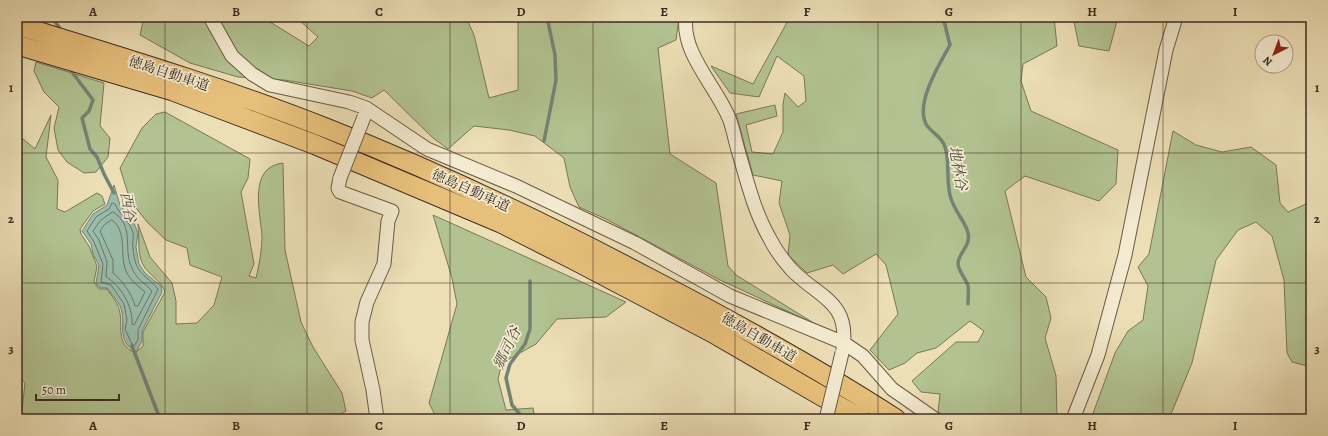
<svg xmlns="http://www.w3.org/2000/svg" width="1328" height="436" font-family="Alegreya,'Noto Serif JP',serif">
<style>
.green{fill:#b2c291;stroke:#787858}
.water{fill:#99bcab;stroke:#758373}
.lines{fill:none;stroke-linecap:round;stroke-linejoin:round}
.shore{stroke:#6c7566;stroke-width:1}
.stream{stroke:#758373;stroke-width:3.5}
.minor-casing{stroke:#6a5a45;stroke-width:15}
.highway-casing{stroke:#3e2e20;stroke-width:21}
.minor{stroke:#f3eacf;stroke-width:13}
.highway{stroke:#e6bf7a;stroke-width:19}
.minor-bridge-casing{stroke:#6a5a45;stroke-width:15;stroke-linecap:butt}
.minor-bridge{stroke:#f3eacf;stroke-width:13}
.grid{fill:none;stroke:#3e2e20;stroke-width:1;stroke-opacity:0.55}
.labels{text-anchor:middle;stroke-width:3.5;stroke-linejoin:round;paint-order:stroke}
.street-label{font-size:14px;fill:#3e2e20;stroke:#f3eacf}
.water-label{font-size:15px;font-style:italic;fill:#555243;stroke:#f3eacf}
.neatline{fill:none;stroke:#3e2e20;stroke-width:1.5}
.grid-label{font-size:13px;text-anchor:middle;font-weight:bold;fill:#3e2e20}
</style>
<rect width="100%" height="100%" fill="#ecdeb5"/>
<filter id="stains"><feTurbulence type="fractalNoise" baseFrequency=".005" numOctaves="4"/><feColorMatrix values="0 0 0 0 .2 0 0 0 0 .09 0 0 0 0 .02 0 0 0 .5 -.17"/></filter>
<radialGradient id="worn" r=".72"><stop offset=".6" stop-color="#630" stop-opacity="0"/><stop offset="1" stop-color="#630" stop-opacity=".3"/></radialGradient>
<path class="green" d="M144,17H262L309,46L318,37L300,21L301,17H466L474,35L489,98L518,90V17H679L676,40L658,48L670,154L716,183L728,266L736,275L817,325L718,279L606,219L579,207L570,187L564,158L535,136L509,130L474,126L448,149L433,138L384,90L372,98L352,91L284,80L238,77L190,63L140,35Z
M790,17H1054L1057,46L1023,64L1021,81L1031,111L1118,150L1116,184L1099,201L1025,176L1005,191L1026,277L1046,297L1051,318L1045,338L1056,376L1057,419H950L938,412L940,394L921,392L912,381L956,342H978L984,331L970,321L936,348L917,353L905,363L889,370L870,350L898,314L886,265L876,254L843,274L833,265L807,273L788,255L790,235L779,203L782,181L753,175L736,114L775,105L777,116L746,125L752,152L773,154L783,132V104L785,93L798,107L806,101L804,76L777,56L759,97L730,93L711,66L753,84Z
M1073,17H1118L1109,51L1079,46Z
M36,62L104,83L100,126L110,138L108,157L96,172L84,173L67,162L58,150L54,128L59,107L44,92L34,71Z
M165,112L250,159L248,178L241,192L254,264L249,276L256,278C259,266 262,249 262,236C260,211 248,167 283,163L285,250L301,322L313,347L342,393L346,411L332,419H21L25,383L17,375V134L35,149L51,115L46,157L58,180L57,209L65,212L97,193L102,196L105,204L93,211L80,229L81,234L89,246L97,266L94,282L99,289H107C111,295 117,302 119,309C124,325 114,343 135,353L143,346V332L165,292C161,281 152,277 145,268C136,256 140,238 138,224L150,257L172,283L176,301V324L197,323L214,305L222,277L190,265L187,248L166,240L147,222L130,200L120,168L142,128L156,114Z
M1173,131L1196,145L1222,152L1251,147L1276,165L1280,203L1288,212L1306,204L1311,208V367L1292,362L1287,353L1284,280L1272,236L1256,222L1238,230L1216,260L1192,363L1169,419H1091L1115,353L1128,331L1143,320L1148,286L1138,267L1149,254Z
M433,215L626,302L606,317L557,319L536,344L502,363L498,379L506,410L533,408L535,419H437L429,403L457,304L452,278Z"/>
<path class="water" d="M114,185L120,205L133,221L138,233L136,247L139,264L145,273L161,286L162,292L142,331V341L136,352C115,340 127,323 120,306C117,300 111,293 107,288H100L96,283L99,265L93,254L91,244L82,231L93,214L107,205Z"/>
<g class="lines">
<path class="shore" d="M112,203L115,204C119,214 130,221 133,233C134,238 132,243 133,248C135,274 143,272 158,289L138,330V340L134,346L132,344L125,329L127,320L124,304L111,285L101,282L103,264L94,242L87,231L96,217L109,209Z
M113,212C136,226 122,249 132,268C136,279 145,283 152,291L134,325L132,324C133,307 121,285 106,277L107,262L99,240L93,231L100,221Z
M112,220C127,231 120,252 125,268C128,279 137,285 145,292L138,306H135C132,294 122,280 113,273V260L100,231L104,225Z"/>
<path class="stream" d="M51,17L63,32
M939,17L944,21L950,45C940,63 915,103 926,124C931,133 942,136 945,147C950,162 946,179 950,195C953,210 966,222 968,233C971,246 959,252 958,263C958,272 966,278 968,286C969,291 968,298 968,304
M69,68L93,100L89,111L82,118L90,149L97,157L104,174L114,193
M544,141L556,80L555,55L547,17
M132,346L160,419
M524,419L512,405L506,378L510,364L525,344L530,329V281"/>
<g class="minor-casing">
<path id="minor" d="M210,17L232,56L252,74L270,85L349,102L366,108L427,149L516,186L635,243L730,296L844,343L863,356L892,389L935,419
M686,17C681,53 716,86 729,118C733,128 735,140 738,150C747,181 754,211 770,239C775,249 783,260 791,269C818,298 850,300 843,349
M340,178L338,188L340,192L392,211L388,221L384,264L367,302L362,322V340L373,390L377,419
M1073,419L1098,355L1125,255L1166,50L1176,17"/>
</g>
<g class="highway-casing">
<path id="highway" d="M17,25C121,57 225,88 326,128C436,171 543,222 647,277C732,321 816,367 896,419
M17,45L173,91L316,145L501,223L576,261L713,333L861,419"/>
</g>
<use href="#minor" class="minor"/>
<use href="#highway" class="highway"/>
<g class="minor-bridge-casing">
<path id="minor-bridge" d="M340,178L364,117
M826,419L842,353"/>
</g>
<use href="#minor-bridge" class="minor-bridge"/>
</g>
<path class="grid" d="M165,17V419M307,17V419M450,17V419M593,17V419M735,17V419M878,17V419M1021,17V419M1163,17V419M17,153H1311M17,283H1311"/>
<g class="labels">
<g class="street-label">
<text transform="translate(169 73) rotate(18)" y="5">徳島自動車道</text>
<text transform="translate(471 190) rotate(24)" y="5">徳島自動車道</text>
<text transform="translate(759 337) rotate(30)" y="5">徳島自動車道</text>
</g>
<g class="water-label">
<text transform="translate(958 168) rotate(80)" y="5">地林谷</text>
<text transform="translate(128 207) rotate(80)" y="5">西谷</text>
<text transform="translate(507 348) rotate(-65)" y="5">郷司谷</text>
</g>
</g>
<rect width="1328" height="436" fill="none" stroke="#ecdeb5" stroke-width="44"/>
<g transform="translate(1274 54) rotate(222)"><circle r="19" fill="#f3eacf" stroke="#ab9f89"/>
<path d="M0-3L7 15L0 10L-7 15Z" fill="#8f2418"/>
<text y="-6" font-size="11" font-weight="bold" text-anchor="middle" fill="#3e2e20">N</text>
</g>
<path d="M36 394v6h83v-6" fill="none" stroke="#3e2e20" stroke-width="2"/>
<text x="42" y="394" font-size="12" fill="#3e2e20" stroke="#f3eacf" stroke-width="3" paint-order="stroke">50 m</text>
<rect x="22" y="22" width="1284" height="392" class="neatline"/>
<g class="grid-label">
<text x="93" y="16">A</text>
<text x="236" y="16">B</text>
<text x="379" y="16">C</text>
<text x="521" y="16">D</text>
<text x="664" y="16">E</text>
<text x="807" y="16">F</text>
<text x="949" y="16">G</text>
<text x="1092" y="16">H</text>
<text x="1235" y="16">I</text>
<text x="11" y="92">1</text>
<text x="1317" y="92">1</text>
<text x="11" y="223">2</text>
<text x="1317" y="223">2</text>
<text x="11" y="353">3</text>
<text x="1317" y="353">3</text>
<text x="93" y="430">A</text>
<text x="236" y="430">B</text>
<text x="379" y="430">C</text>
<text x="521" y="430">D</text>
<text x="664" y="430">E</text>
<text x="807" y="430">F</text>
<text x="949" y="430">G</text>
<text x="1092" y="430">H</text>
<text x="1235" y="430">I</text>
</g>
<rect width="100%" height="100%" filter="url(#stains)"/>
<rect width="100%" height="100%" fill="url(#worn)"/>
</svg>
